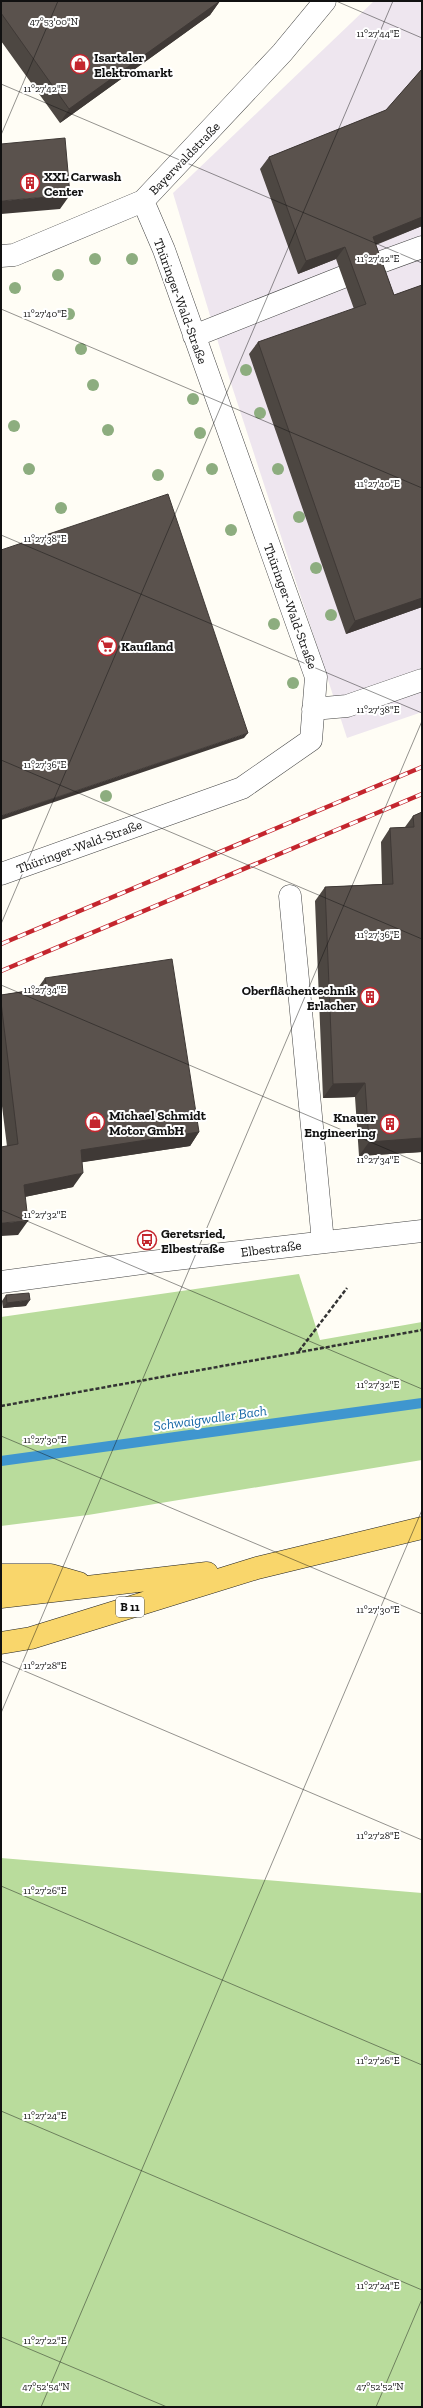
<svg xmlns="http://www.w3.org/2000/svg" width="423" height="2408" font-family="'Zilla Slab',serif">
<style>
.industrial{fill:#eee6ef}
.forest{fill:#b9dc9c}
.lines{fill:none;stroke-linecap:round;stroke-linejoin:round}
.stream{stroke:#3f96cf;stroke-width:10}
.minor-casing{stroke:#444;stroke-width:23}
.major-casing{stroke:#222;stroke-width:23}
.path{stroke:#333;stroke-width:2.5;stroke-dasharray:4 2;stroke-linecap:butt}
.minor{stroke:#fff;stroke-width:22}
.major{stroke:#f9d66b;stroke-width:22}
.rail-casing{stroke:#c4262e;stroke-width:4.5}
.rail{stroke:#fff;stroke-width:3;stroke-dasharray:9;stroke-linecap:butt}
.tree{fill:#8dad7f}
.wall{fill:#4d4742}
.shaded-wall{fill:#3f3936}
.building{fill:#5a524d;stroke:#3f3936}
.ticks{fill:none;stroke:#111;stroke-width:1;stroke-opacity:0.45}
.labels{text-anchor:middle;stroke-width:4;stroke-linejoin:round;paint-order:stroke}
.shield{fill:#fff;stroke:#585858;stroke-width:1}
.shield-label{font-size:12px;font-weight:bold;fill:#111}
.poi-label{font-size:13px;font-weight:bold;fill:#111;stroke:#fff;text-anchor:start}
.street-label{font-size:13px;fill:#111;stroke:#fff}
.water-label{font-size:14px;font-style:italic;fill:#1768a6;stroke:#fff}
.ticks-label{font-size:10px;text-anchor:middle;fill:#111;stroke:#fff;stroke-width:4;stroke-linejoin:round;paint-order:stroke}
</style>
<rect width="100%" height="100%" fill="#fffdf5"/>
<path class="industrial" d="M374,1H422V712L347,738L225,365L173,193Z"/>
<path class="forest" d="M299,1274L320,1340L422,1322V1460L88,1515L1,1526V1317Z
M1,1858L422,1893V2407H1Z"/>
<g class="lines">
<path class="stream" d="M1,1461L422,1403"/>
<g class="minor-casing">
<path id="minor" d="M1,256L14,255L143,201L282,53L325,1
M370,266L422,247
M194,336L343,277
M313,709L347,706L422,680
M1,874L242,788L311,740L316,677L164,250L143,201
M290,896L323,1242
M1,1282L142,1263L422,1231"/>
</g>
<g class="major-casing">
<path id="major" d="M1,1575H51L79,1583
M1,1597L207,1573
M1,1643L31,1638L257,1568L422,1528"/>
</g>
<path class="path" d="M299,1351L347,1288
M1,1406L422,1330"/>
<use href="#minor" class="minor"/>
<use href="#major" class="major"/>
<g class="rail-casing">
<path id="rail" d="M1,944L422,767
M1,971L422,794"/>
</g>
<use href="#rail" class="rail"/>
</g>
<g class="tree">
<circle cx="95" cy="259" r="6"/>
<circle cx="132" cy="259" r="6"/>
<circle cx="58" cy="275" r="6"/>
<circle cx="15" cy="288" r="6"/>
<circle cx="69" cy="314" r="6"/>
<circle cx="81" cy="349" r="6"/>
<circle cx="246" cy="370" r="6"/>
<circle cx="93" cy="385" r="6"/>
<circle cx="193" cy="399" r="6"/>
<circle cx="260" cy="413" r="6"/>
<circle cx="14" cy="426" r="6"/>
<circle cx="108" cy="430" r="6"/>
<circle cx="200" cy="433" r="6"/>
<circle cx="29" cy="469" r="6"/>
<circle cx="212" cy="469" r="6"/>
<circle cx="278" cy="469" r="6"/>
<circle cx="158" cy="475" r="6"/>
<circle cx="61" cy="508" r="6"/>
<circle cx="299" cy="517" r="6"/>
<circle cx="231" cy="530" r="6"/>
<circle cx="316" cy="568" r="6"/>
<circle cx="331" cy="615" r="6"/>
<circle cx="274" cy="624" r="6"/>
<circle cx="293" cy="683" r="6"/>
<circle cx="106" cy="796" r="6"/>
</g>
<path class="wall" d="M1,1H220L210,15L60,123L1,41Z
M422,69V226L376,245L394,295L422,285V607L346,634L249,354L258,342L354,309L336,259L298,274L260,169L269,157L386,110Z
M422,812V1152L359,1156L355,1097L323,1098L315,901L325,887L382,884L381,842L390,828L405,827L413,816Z
M45,978L199,1132L190,1146L82,1162L73,1187L25,1197L18,1235L1,1098V995L37,989Z
M6,1295L26,1306L3,1308L2,1301Z"/>
<path class="shaded-wall" d="M220,1L210,15L60,123L69,109Z
M70,195L60,209L1,214V201Z
M422,217V226L364,249L373,237Z
M345,247L336,259L298,274L306,261Z
M422,598V607L346,634L355,621Z
M248,733L244,738L1,820V816Z
M365,1083L355,1097L323,1098L333,1084Z
M199,1132L190,1146L71,1164L81,1150Z
M422,1138V1152L359,1156L369,1142Z
M83,1173L73,1187L14,1199L24,1185Z
M28,1221L18,1235L1,1236V1223Z
M30,1300L26,1306L3,1308L7,1303Z"/>
<path class="building" d="M1,1H220L69,109L1,13Z
M422,69V217L373,237L394,295L422,285V598L355,621L258,342L366,304L345,247L306,261L269,157L386,110Z
M65,138L70,195L1,201V144Z
M168,494L248,733L1,816V550Z
M422,812V1138L369,1142L365,1083L333,1084L325,887L393,884L390,828L414,827L413,816Z
M172,959L199,1132L81,1150L83,1173L24,1185L28,1221L1,1223V1147L18,1144L1,1002V995L47,988L45,978Z
M29,1293L30,1300L7,1303L6,1295Z"/>
<path class="ticks" d="M336,1L422,38M1,84L422,263M1,135L58,1M1,309L422,488M1,535L422,713M1,760L422,939M1,924L393,1M1,985L422,1164M1,1210L422,1389M1,1436L422,1614M1,1661L422,1840M1,1713L422,721M1,1886L422,2065M1,2111L422,2290M1,2337L167,2407M41,2407L422,1510M376,2407L422,2299"/>
<defs>
<g id="shop-ring" transform="scale(1)"><circle r="9.5" fill="#fff" stroke="#c4262e" stroke-width="1.5"/><path d="M-5-2.5h2.3a2.7 3.5 0 0 1 5.4 0H5L5.5 6h-11ZM-1.5-2.5h3a1.5 2.3 0 0 0-3 0Z" fill="#c4262e"/></g>
<g id="building-ring" transform="scale(1)"><circle r="9.5" fill="#fff" stroke="#c4262e" stroke-width="1.5"/><path d="M-4-6H4V6H1V3H-1V6H-4ZM-2.5-4.3h1.7v1.8h-1.7ZM.8-4.3h1.7v1.8H.8ZM-2.5-1h1.7V.8h-1.7ZM.8-1h1.7V.8H.8Z" fill="#c4262e"/></g>
<g id="supermarket-ring" transform="scale(1)"><circle r="9.5" fill="#fff" stroke="#c4262e" stroke-width="1.5"/><path d="M-6-5.5h2.5l.6 2H6L4.5 2H-2.5L-4.4-4H-6ZM-1.5 3.2a1.3 1.3 0 1 0 .1 0ZM3 3.2a1.3 1.3 0 1 0 .1 0Z" fill="#c4262e"/></g>
<g id="bus-ring" transform="scale(1)"><circle r="9.5" fill="#fff" stroke="#c4262e" stroke-width="1.5"/><path d="M-5-6H5V4H4V6H2V4H-2V6H-4V4H-5ZM-3.5-4V0h7V-4ZM-3.5 1.2v1.5H-2V1.2ZM2 1.2v1.5H3.5V1.2Z" fill="#c4262e"/></g>
</defs>
<g fill-rule="evenodd">
<use href="#shop-ring" x="80" y="64"/>
<use href="#building-ring" x="30" y="183"/>
<use href="#supermarket-ring" x="107" y="646"/>
<use href="#building-ring" x="370" y="997"/>
<use href="#shop-ring" x="95" y="1122"/>
<use href="#building-ring" x="390" y="1124"/>
<use href="#bus-ring" x="147" y="1240"/>
</g>
<g class="labels">
<rect class="shield" x="116" y="1597" width="28" height="20" rx="3"/>
<g class="shield-label">
<text x="130" y="1611">B 11</text>
</g>
<g class="poi-label">
<text x="94" y="62">Isartaler<tspan x="94" dy="15">Elektromarkt</tspan></text>
<text x="44" y="181">XXL Carwash<tspan x="44" dy="15">Center</tspan></text>
<text x="121" y="651">Kaufland</text>
<text x="356" y="995" text-anchor="end">Oberflächentechnik<tspan x="356" dy="15">Erlacher</tspan></text>
<text x="109" y="1120">Michael Schmidt<tspan x="109" dy="15">Motor GmbH</tspan></text>
<text x="376" y="1122" text-anchor="end">Knauer<tspan x="376" dy="15">Engineering</tspan></text>
<text x="161" y="1238">Geretsried,<tspan x="161" dy="15">Elbestraße</tspan></text>
</g>
<g class="street-label">
<text transform="translate(184 158) rotate(-46)" y="5">Bayerwaldstraße</text>
<text transform="translate(181 301) rotate(70)" y="5">Thüringer-Wald-Straße</text>
<text transform="translate(291 606) rotate(70)" y="5">Thüringer-Wald-Straße</text>
<text transform="translate(79 846) rotate(-20)" y="5">Thüringer-Wald-Straße</text>
<text transform="translate(271 1248) rotate(-7)" y="5">Elbestraße</text>
</g>
<g class="water-label">
<text transform="translate(210 1418) rotate(-8)" y="5">Schwaigwaller Bach</text>
</g>
</g>
<g class="ticks-label">
<text x="54" y="25">47°53'00"N</text>
<text x="378" y="37">11°27'44"E</text>
<text x="45" y="92">11°27'42"E</text>
<text x="378" y="262">11°27'42"E</text>
<text x="45" y="317">11°27'40"E</text>
<text x="378" y="487">11°27'40"E</text>
<text x="45" y="542">11°27'38"E</text>
<text x="378" y="713">11°27'38"E</text>
<text x="45" y="768">11°27'36"E</text>
<text x="378" y="938">11°27'36"E</text>
<text x="45" y="993">11°27'34"E</text>
<text x="378" y="1163">11°27'34"E</text>
<text x="45" y="1218">11°27'32"E</text>
<text x="378" y="1388">11°27'32"E</text>
<text x="45" y="1443">11°27'30"E</text>
<text x="378" y="1613">11°27'30"E</text>
<text x="45" y="1669">11°27'28"E</text>
<text x="378" y="1839">11°27'28"E</text>
<text x="45" y="1894">11°27'26"E</text>
<text x="378" y="2064">11°27'26"E</text>
<text x="45" y="2119">11°27'24"E</text>
<text x="378" y="2289">11°27'24"E</text>
<text x="45" y="2344">11°27'22"E</text>
<text x="46" y="2390">47°52'54"N</text>
<text x="380" y="2390">47°52'52"N</text>
</g>
<rect width="423" height="2408" fill="none" stroke="#111111" stroke-width="4"/>
</svg>
